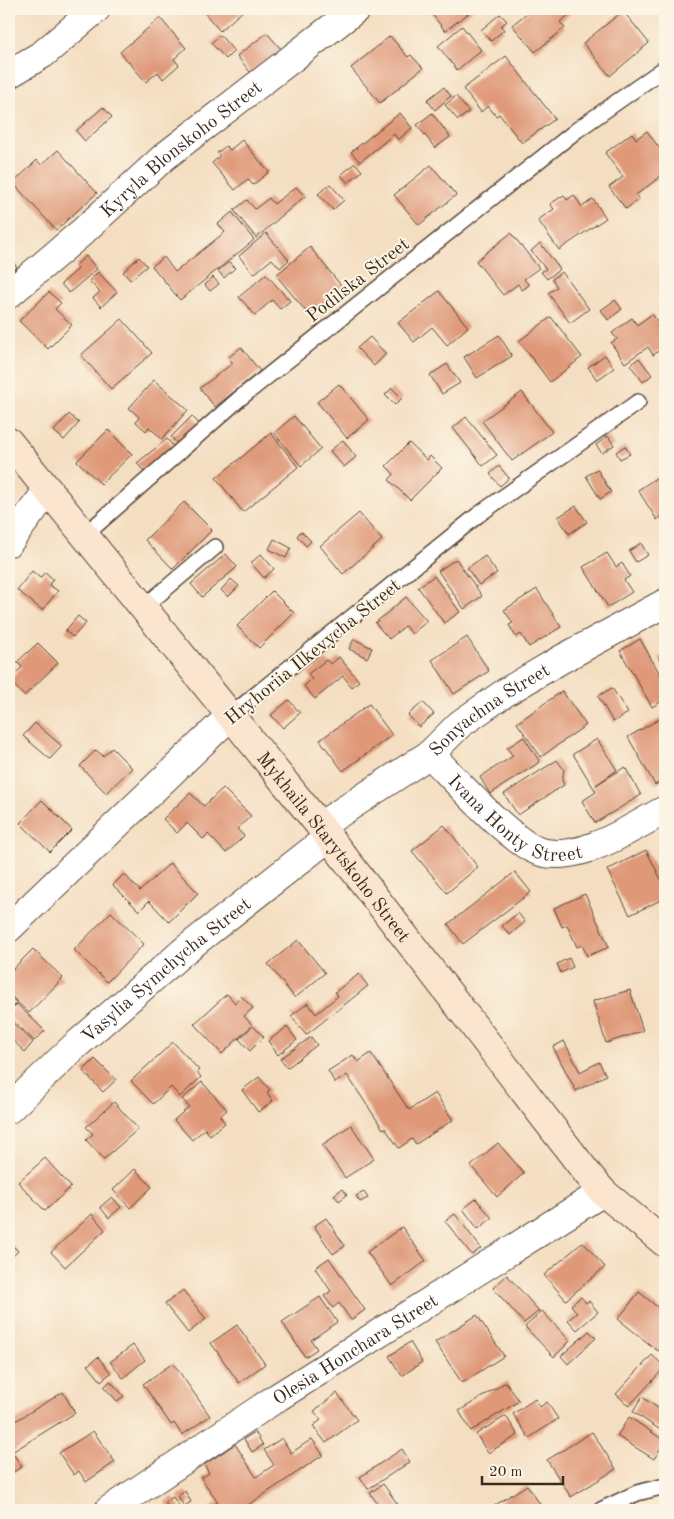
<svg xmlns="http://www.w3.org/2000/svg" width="674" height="1519" font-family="'Old Standard TT',serif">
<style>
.building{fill:#df9979}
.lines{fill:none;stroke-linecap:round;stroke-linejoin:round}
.lane-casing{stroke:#574536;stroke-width:18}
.street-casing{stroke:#574536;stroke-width:30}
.secondary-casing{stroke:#574536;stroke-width:30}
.lane{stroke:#fff;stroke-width:15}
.street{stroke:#fff;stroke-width:28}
.secondary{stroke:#fbe5cf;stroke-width:28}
.labels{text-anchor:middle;stroke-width:4;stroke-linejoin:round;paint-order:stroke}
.street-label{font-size:19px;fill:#3b2a1e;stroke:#fcf5e5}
</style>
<rect width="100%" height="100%" fill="#fcf5e5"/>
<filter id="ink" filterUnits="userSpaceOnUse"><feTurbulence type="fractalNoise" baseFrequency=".02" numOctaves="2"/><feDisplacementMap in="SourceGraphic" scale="10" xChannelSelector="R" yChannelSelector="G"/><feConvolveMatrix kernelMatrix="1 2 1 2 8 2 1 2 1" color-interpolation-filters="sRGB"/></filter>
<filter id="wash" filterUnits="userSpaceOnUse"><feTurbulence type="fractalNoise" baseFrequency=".0096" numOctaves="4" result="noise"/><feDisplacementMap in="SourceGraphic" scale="20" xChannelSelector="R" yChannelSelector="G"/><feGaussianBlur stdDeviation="1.12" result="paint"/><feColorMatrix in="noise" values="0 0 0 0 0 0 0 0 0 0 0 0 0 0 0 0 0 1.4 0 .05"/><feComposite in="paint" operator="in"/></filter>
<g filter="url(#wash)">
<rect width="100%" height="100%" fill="#f4dec1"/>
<g id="blocks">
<path class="building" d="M201,9H245L220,31Z
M428,9H474L445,31Z
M532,9H576L560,22L565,28L535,52L512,25Z
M623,11L649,43L610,76L583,43Z
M500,14L507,21L501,26L504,30L491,41L481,30Z
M160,18L186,48L174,59L179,65L163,79L158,72L146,82L120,52Z
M462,26L481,50L457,70L438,46Z
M267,33L281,49L251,73L237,56Z
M220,35L234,51L226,59L211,43Z
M390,36L408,57L411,55L423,68L380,103L351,68Z
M506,56L555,119L522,143L499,114L496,116L488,106L481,112L463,89Z
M444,87L451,96L435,110L427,100Z
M456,96L469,112L458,120L445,105Z
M103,107L112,117L85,141L76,131Z
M400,113L412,128L398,140L394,134L360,162L351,152Z
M432,113L450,137L435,148L417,125Z
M647,131L665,156V173L636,195L639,199L626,209L609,187L623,177L605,153L632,133L636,139Z
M242,140L269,172L253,185L248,179L235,190L212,163L220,156L217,153L226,146L230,150Z
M58,150L97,193L56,230L13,183L37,160L41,165Z
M355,163L362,171L348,183L341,175Z
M431,165L456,195L419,225L394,195Z
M330,184L344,200L333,210L318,194Z
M296,187L305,196L256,238L234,210L247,200L255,209L269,198L274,204Z
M564,195L567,200L574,195L582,207L593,199L606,218L559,250L538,220L554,209L550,204Z
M9,196L16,203L9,211Z
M232,212L254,240L180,300L152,266L164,257L175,272L225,232L218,224Z
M266,233L289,260L280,268L272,259L254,274L239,256Z
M511,233L539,268L524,279L529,285L522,290L518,284L503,295L476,261Z
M540,243L560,269L547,279L541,272L546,269L531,251Z
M310,247L343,288L309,315L276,275Z
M86,256L97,269L69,293L61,284L78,269L76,265Z
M139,257L147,266L130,280L123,272Z
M9,258L17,267L9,275Z
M229,262L235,268L224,278L218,271Z
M98,272L117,292L101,307L93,298L100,292L89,281Z
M562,272L589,309L570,323L548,293L557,287L552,279Z
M266,274L290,301L280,309L272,300L255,315L239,297Z
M213,277L219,284L210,291L205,285Z
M439,291L468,327L447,345L432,327L414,342L398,323Z
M49,292L61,303L55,309L72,325L48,349L19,321Z
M615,300L622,309L608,320L601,310Z
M652,314L665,332V346L653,355L648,347L625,363L611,343L617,339L612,333L632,318L637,325Z
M551,317L582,357L550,382L519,341Z
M122,319L152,353L111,389L81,355Z
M499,335L512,356L477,378L464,357Z
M370,337L386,354L374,366L357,348Z
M241,347L260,371L215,407L200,388L233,363L228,358Z
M605,355L614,368L597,380L588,367Z
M639,358L652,375L643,382L630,365Z
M447,364L460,383L442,394L430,375Z
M154,380L188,410L162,439L149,427L146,431L136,422L139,417L129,408Z
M339,384L369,420L347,438L317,402Z
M392,388L402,398L395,405L385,395Z
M522,392L552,432L512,461L482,421Z
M69,414L79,423L64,440L54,431Z
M192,416L200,425L179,445L171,437Z
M294,416L321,449L301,466L274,433Z
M466,417L497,455L483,466L453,428Z
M108,430L132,454L101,484L77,461Z
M271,433L298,467L243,512L216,478Z
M608,436L614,445L602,453L596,445Z
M167,439L176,450L146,474L137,463Z
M343,440L356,457L344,467L330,451Z
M409,443L427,460L430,456L442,468L410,500L389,480L394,474L386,466Z
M625,446L630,454L620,459L616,452Z
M499,466L509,478L500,486L490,474Z
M597,469L611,492L600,499L586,476Z
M665,472V514L657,520L638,490Z
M184,502L212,530L173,569L145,540Z
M576,506L587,522L569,534L558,517Z
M359,513L382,540L343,574L320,546Z
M301,531L311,541L306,546L297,536Z
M274,539L291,548L286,558L269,549Z
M641,543L648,555L636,562L629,551Z
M607,553L616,567L622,563L630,576L624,580L632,592L608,607L583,567Z
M226,554L237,567L202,597L191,584Z
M261,554L274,569L264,578L251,563Z
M485,556L497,573L479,585L467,568Z
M456,559L482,596L464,609L438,571Z
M32,571L40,578L45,572L53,579L49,585L58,591L42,610L17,590Z
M434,576L460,612L444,623L418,587Z
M231,579L239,586L228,597L221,590Z
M537,589L561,627L529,647L521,634L516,637L509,625L513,623L504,610Z
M272,591L294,613L259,648L237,626Z
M406,597L427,621L412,634L405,626L389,639L375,623Z
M78,616L86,623L73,637L65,631Z
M467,637L489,671L454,694L432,660Z
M354,639L372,648L367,658L349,649Z
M640,639L665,683V699L652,707L620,651Z
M38,643L58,663L24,696L9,680L22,667L17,662Z
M665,655V669L659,658Z
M339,657L359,681L352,687L343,676L315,699L304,686L312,679L308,674L326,660L331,664Z
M612,688L628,713L613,722L598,696Z
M562,691L586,725L541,757L517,723Z
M289,700L300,713L283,728L271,715Z
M423,702L434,714L419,727L408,715Z
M369,704L392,735L343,771L320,740Z
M665,716V779L655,785L628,737Z
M35,723L62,746L50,759L23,736Z
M524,737L540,762L490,794L480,777L513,756L507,748Z
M597,739L617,770L596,785L625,767L641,795L595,823L582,801L596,792L573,754Z
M112,748L132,768L106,793L80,766L96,750L103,756Z
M557,760L564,770L562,780L564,785L518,815L504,794Z
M223,788L251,816L237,829L244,836L226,853L208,834L203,839L187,823L177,833L163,819L190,793L204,806Z
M42,800L72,830L50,852L20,823Z
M444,825L478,867L447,893L412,851Z
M646,850L665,887V898L630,915L607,870Z
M170,863L198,893L169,922L149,901L139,911L113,885L124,874L140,891Z
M515,872L531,892L463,944L448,924Z
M585,894L609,947L587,956L582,945L577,947L567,925L562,927L554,908Z
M111,912L144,944L107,982L74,950Z
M518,913L525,922L510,935L502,926Z
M298,940L325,973L295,998L268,964Z
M33,949L63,978L29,1013L9,994V973Z
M569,958L573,967L561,973L557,964Z
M359,974L368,986L306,1035L291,1016L308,1003L316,1014L338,996L335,992Z
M630,990L643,1031L606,1043L593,1001Z
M227,994L235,1003L241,996L253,1008L244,1016L252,1025L222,1054L194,1024Z
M9,996L17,1003L9,1011Z
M17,1004L45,1031L34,1041L9,1016V1013Z
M9,1019L33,1042L25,1052L9,1037Z
M253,1026L264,1037L250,1051L239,1039Z
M287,1027L297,1040L278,1055L268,1041Z
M311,1037L317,1045L287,1068L280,1059Z
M564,1041L580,1072L599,1062L606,1075L576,1091L553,1047Z
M173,1042L199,1070L197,1072L201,1077L180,1097L171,1087L153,1104L131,1081Z
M371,1053L409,1110L435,1093L453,1120L416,1144L412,1139L399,1148L385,1128L383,1129L347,1075L335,1083L328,1071L353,1055L358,1062Z
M95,1059L116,1080L103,1092L83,1071Z
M259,1077L270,1090L267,1092L273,1101L258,1112L242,1090Z
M202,1082L227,1110L220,1116L225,1123L210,1135L205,1129L192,1140L174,1120L189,1107L182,1099Z
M114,1102L138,1129L104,1159L86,1140L93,1134L86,1127Z
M351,1125L374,1159L345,1178L322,1145Z
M498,1143L524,1173L497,1197L471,1166Z
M45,1158L71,1187L45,1211L18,1182Z
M135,1169L152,1187L130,1208L113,1190Z
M342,1189L347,1195L339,1201L334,1195Z
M364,1192L368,1198L360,1202L356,1196Z
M112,1197L121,1207L109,1218L100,1207Z
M476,1199L492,1218L478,1229L463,1209Z
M92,1214L105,1230L65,1267L51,1252Z
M455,1214L481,1248L472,1255L445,1221Z
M326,1218L345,1246L333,1254L314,1226Z
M402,1227L426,1261L392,1286L367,1252Z
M9,1242L18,1251L9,1260Z
M583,1242L605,1267L566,1300L544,1275Z
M329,1258L365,1310L351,1320L339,1303L333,1308L324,1296L331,1291L315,1268Z
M507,1275L539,1311L524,1323L493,1288Z
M183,1290L206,1319L188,1333L165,1304Z
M639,1292L665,1313V1343L658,1351L618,1319Z
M320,1297L337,1322L311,1340L317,1349L305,1357L282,1322Z
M581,1297L586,1303L589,1301L598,1312L577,1330L568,1320L577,1313L571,1305Z
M542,1311L570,1341L554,1357L525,1327Z
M477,1315L504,1356L462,1383L435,1342Z
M237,1325L265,1364L239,1383L211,1343Z
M589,1331L596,1338L568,1364L561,1356Z
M410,1342L422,1362L402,1376L389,1356Z
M133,1345L145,1360L123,1378L110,1362Z
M652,1355L665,1367L629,1406L616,1394Z
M98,1357L111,1373L101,1381L88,1365Z
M173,1363L210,1416L182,1435L174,1423L171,1425L143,1384Z
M110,1381L124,1396L117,1401L104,1387Z
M506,1382L519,1401L471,1431L459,1411Z
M63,1392L75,1413L12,1452L22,1467L10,1474L9,1471V1425Z
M337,1393L357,1420L326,1443L313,1426L321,1420L314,1411Z
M642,1397L665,1413V1433L633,1412Z
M535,1399L540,1407L547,1402L558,1419L529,1438L513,1414Z
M506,1416L518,1435L488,1453L476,1434Z
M629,1417L665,1441L654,1459L617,1436Z
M93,1431L115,1462L86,1482L79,1471L74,1475L59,1453Z
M255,1432L263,1445L252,1452L244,1439Z
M592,1432L616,1469L571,1497L547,1460Z
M282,1438L291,1453L312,1439L323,1455L241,1510H206L218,1502L201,1478L209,1473L204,1465L235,1444L256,1477L274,1465L264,1450Z
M402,1449L410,1462L368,1489L360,1477Z
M383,1484L402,1510H382L370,1493Z
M527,1485L544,1510H496L494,1506Z
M185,1491L191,1502L184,1506L178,1496Z
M173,1497L182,1510H171L165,1502Z"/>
</g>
</g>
<g filter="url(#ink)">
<use href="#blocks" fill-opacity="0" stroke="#574536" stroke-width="1"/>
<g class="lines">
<g class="lane-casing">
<path id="lane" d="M85,535L239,399L577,130L665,68
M144,607L215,547
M231,715L478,515L638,402
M601,1510L637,1493L665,1486"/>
</g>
<g class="street-casing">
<g id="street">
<path d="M9,74L43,54L96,9"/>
<path id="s1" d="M9,294L80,234L164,157L356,9"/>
<path d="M9,542L48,490"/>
<path id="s2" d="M430,754C453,777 513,845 541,852C558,857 581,852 597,845C619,837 644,821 665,810"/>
<path id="s3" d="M320,826L430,754L460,724L506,692L560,660L665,603"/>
<path d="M9,928L231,715"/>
<path id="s4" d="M9,1109L75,1046L185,950L329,837"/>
<path id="s5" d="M109,1510L278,1397L603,1192"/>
</g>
</g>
<g class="secondary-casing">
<g id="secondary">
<path id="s6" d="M9,442L320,826L587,1173L603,1192L665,1243"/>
</g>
</g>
<use href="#lane" class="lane"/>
<use href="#street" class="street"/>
<use href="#secondary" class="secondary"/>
</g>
</g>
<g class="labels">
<g class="street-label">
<text dy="7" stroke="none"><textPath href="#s1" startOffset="225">Kyryla Blonskoho Street</textPath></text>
<text transform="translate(357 279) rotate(-38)" y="7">Podilska Street</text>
<text transform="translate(312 651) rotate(-39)" y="7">Hryhoriia Ilkevycha Street</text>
<text dy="7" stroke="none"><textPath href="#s3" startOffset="206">Sonyachna Street</textPath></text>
<text dy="7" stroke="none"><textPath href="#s2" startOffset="111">Ivana Honty Street</textPath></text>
<text dy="7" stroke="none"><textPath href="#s6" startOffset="519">Mykhaila Starytskoho Street</textPath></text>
<text dy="7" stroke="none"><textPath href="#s4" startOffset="210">Vasylia Symchycha Street</textPath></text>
<text dy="7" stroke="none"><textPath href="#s5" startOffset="294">Olesia Honchara Street</textPath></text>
</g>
</g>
<rect width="674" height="1519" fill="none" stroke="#fcf5e5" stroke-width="30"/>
<path d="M482 1476v8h81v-8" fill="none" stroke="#3b2a1e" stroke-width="2.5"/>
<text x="489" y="1476" font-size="15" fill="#3b2a1e" stroke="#fcf5e5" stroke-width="4" paint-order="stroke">20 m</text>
</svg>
